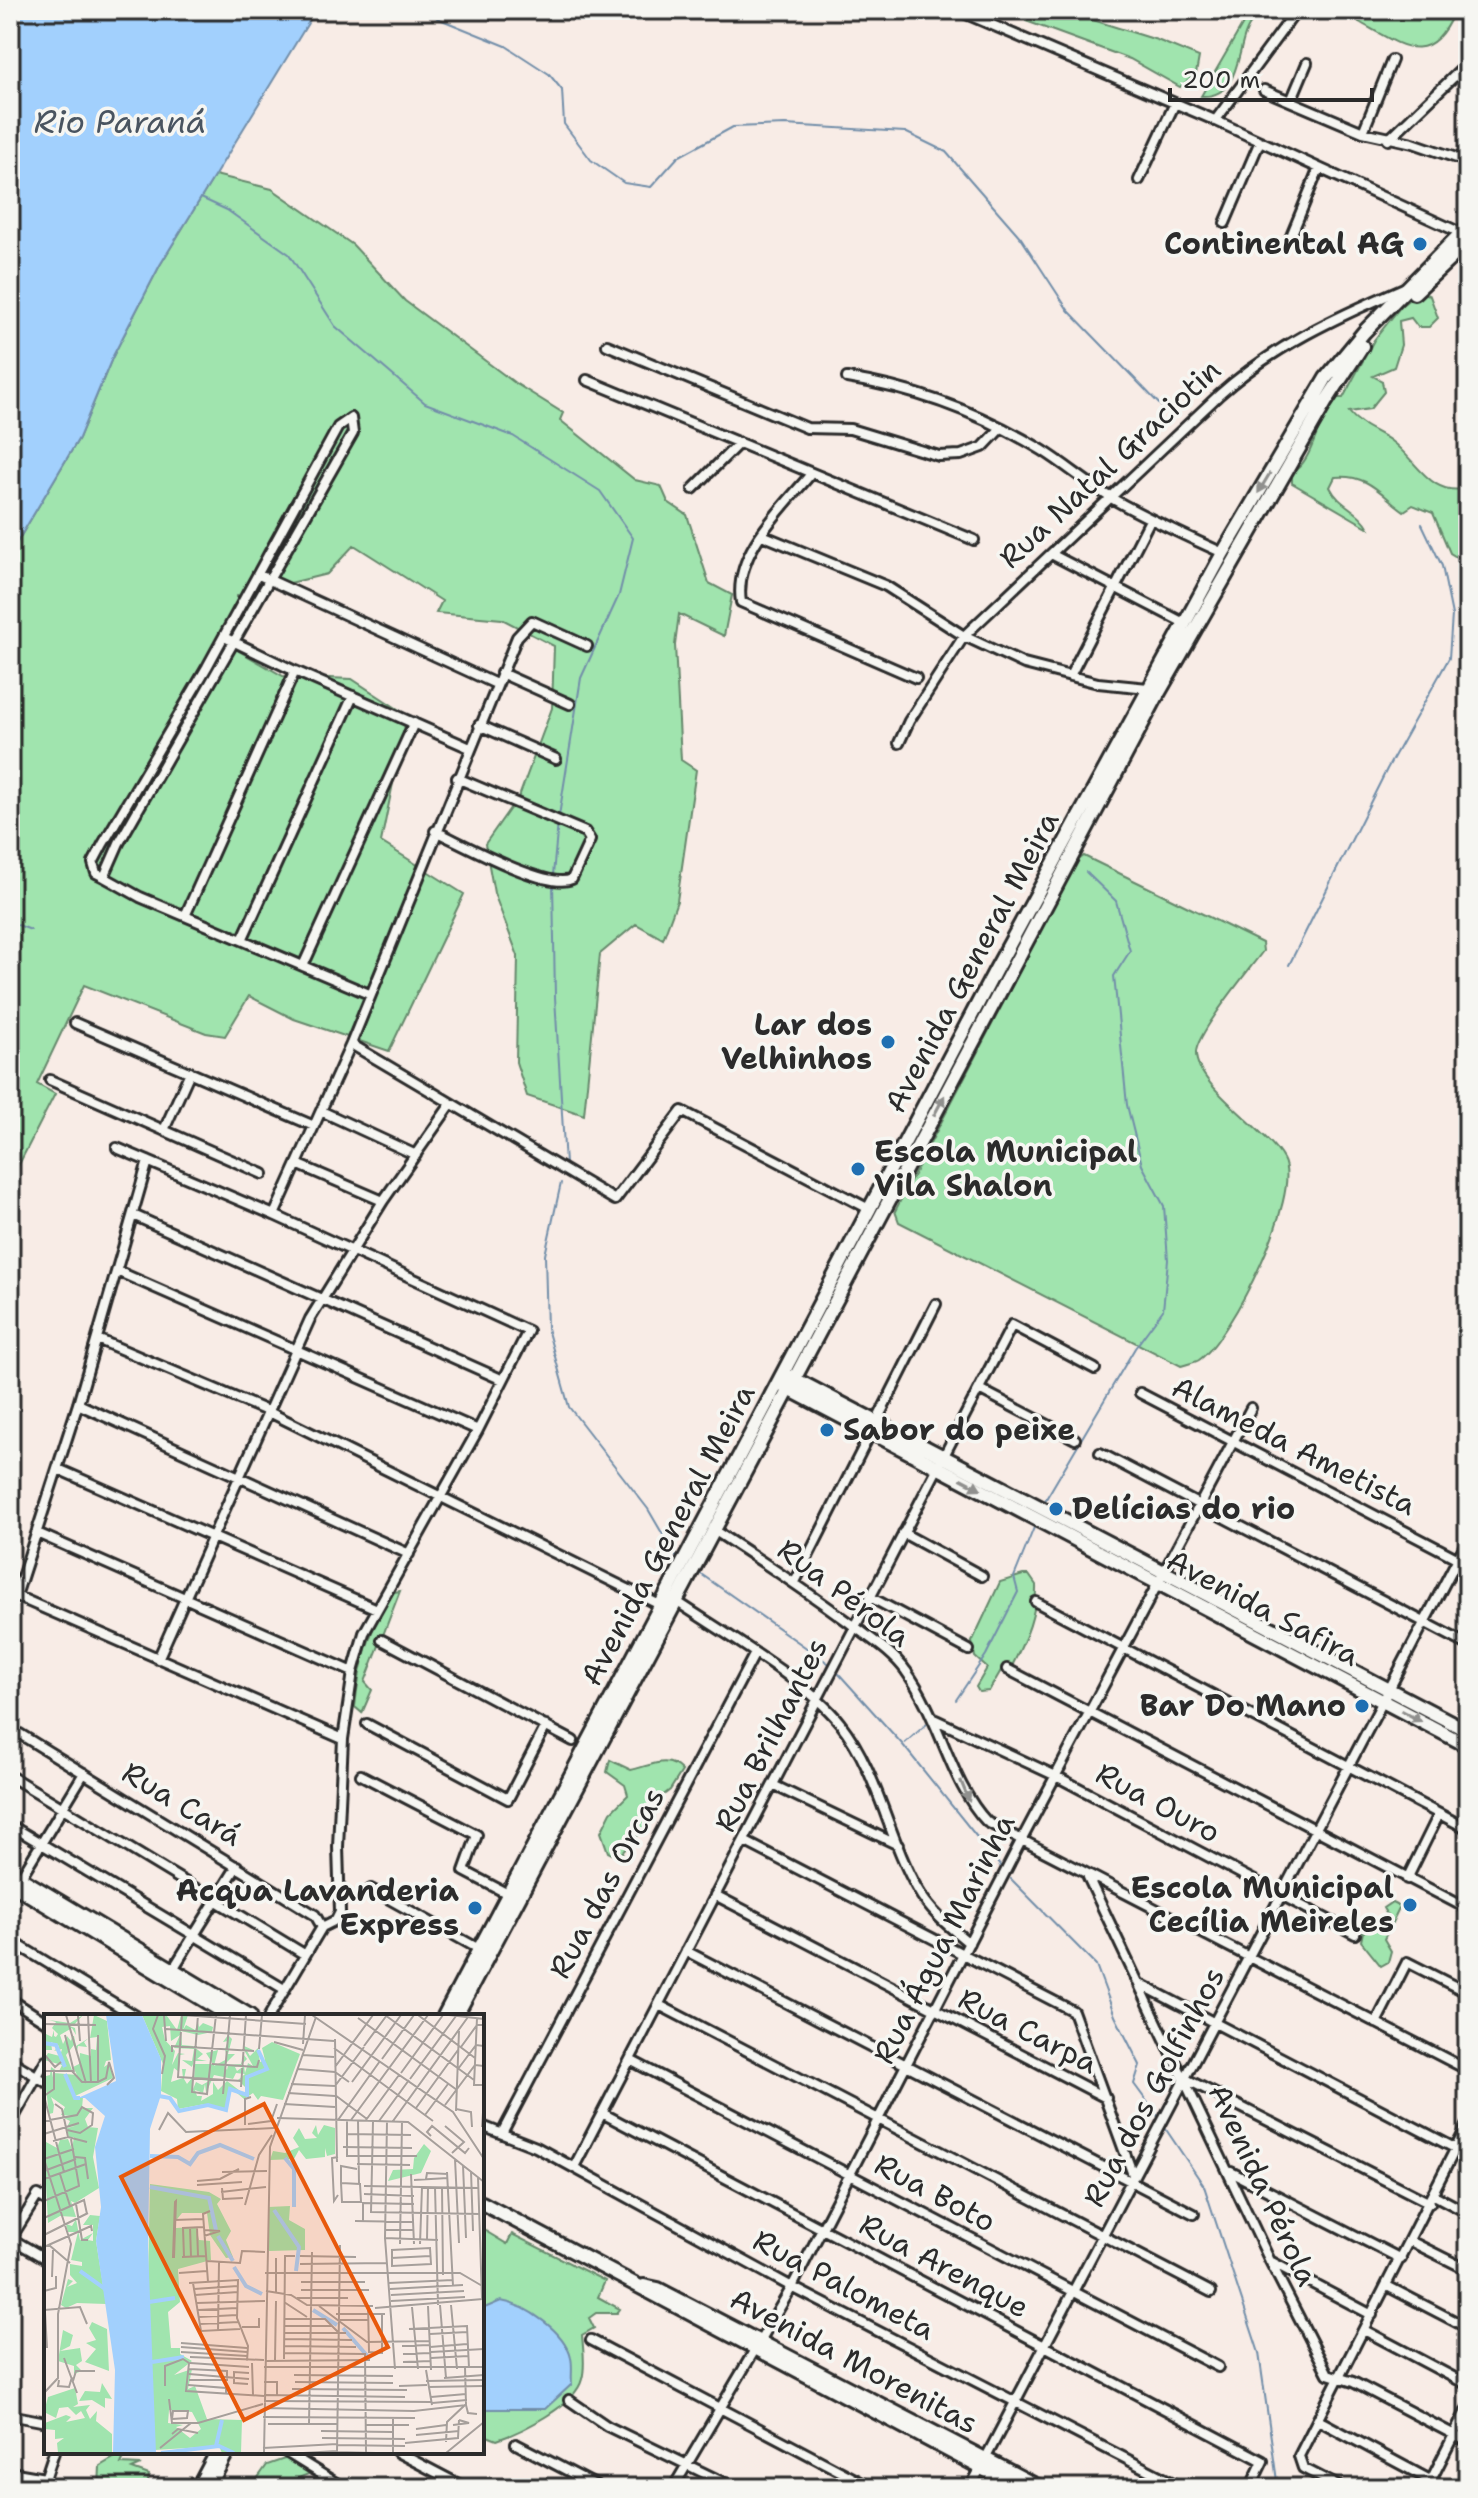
<svg xmlns="http://www.w3.org/2000/svg" width="1478" height="2498" font-family="'Shantell Sans',sans-serif">
<style>
.green{fill:#a0e4ae;stroke:#66886c;stroke-width:2}
.water{fill:#a2d0fd;stroke:#728ea9;stroke-width:2}
.lines{fill:none;stroke-linecap:round;stroke-linejoin:round}
.stream{stroke:#728ea9;stroke-width:2}
.street-casing{stroke:#2b2b2b;stroke-width:14}
.secondary-casing{stroke:#2b2b2b;stroke-width:18}
.street{stroke:#f6f6f2;stroke-width:8}
.secondary{stroke:#f6f6f2;stroke-width:12}
.oneway{fill:#90908e}
.poi-dot{fill:#1f6fb2;stroke:#f6f6f2;stroke-width:3}
.labels{text-anchor:middle;stroke-width:7;stroke-linejoin:round;paint-order:stroke}
.poi-label{font-size:30px;font-weight:bold;fill:#2b2b2b;stroke:#f6f6f2;text-anchor:end}
.street-label{font-size:30px;fill:#2b2b2b;stroke:#f6f6f2}
.water-label{font-size:32px;font-style:italic;fill:#495460;stroke:#f6f6f2}
.inset-river{fill:none;stroke:#a2d0fd;stroke-width:4}
.inset-road{fill:none;stroke:#a69f9b;stroke-width:2}
.view{fill:#e8590c;fill-opacity:0.15;stroke:#e8590c;stroke-width:4}
.inset-edge{fill:none;stroke:#2b2b2b;stroke-width:4}
</style>
<rect width="100%" height="100%" fill="#f8ece6"/>
<filter id="ink" filterUnits="userSpaceOnUse"><feTurbulence type="fractalNoise" baseFrequency=".0125" numOctaves="2"/><feDisplacementMap in="SourceGraphic" scale="16" xChannelSelector="R" yChannelSelector="G"/><feConvolveMatrix kernelMatrix="1 2 1 2 8 2 1 2 1" color-interpolation-filters="sRGB"/></filter>
<g filter="url(#ink)">
<path class="green" d="M1061,10L1157,40L1199,57L1196,74L1180,87L1130,59L1026,21V10Z
M1251,10H1295C1283,15 1262,12 1253,21C1235,37 1245,99 1201,96Z
M1357,10H1455C1429,69 1404,47 1359,22Z
M215,175L272,189L353,245L405,301L515,383L563,413L560,420L635,480L661,486L668,502L687,515L709,583L732,595L724,636L679,614L675,645L681,760L696,770L677,901L663,939L636,924L600,954L584,1115L527,1096L516,1062L518,956L494,893L485,844L520,794L552,708L554,646L502,619L436,613L442,601L354,545L327,574L237,596L239,651L283,676L352,679L407,715L381,842L464,894L389,1051L294,1019L249,996L225,1036L206,1033L84,985L37,1084L55,1094L10,1182V554L79,438L112,358L160,265Z
M1420,291L1430,296L1438,318L1429,327H1418L1411,318L1399,321L1401,345L1394,367L1373,376L1382,381L1384,392L1370,409L1349,412C1360,426 1377,431 1391,441C1417,460 1430,498 1468,488V564L1450,553L1433,513L1413,505L1404,511C1380,494 1369,474 1335,477L1330,487C1339,506 1360,510 1369,528L1292,483V473C1316,458 1314,422 1337,398H1343L1374,340L1402,305Z
M1084,856L1262,943L1263,951C1249,970 1197,1033 1196,1052C1194,1085 1266,1128 1283,1159C1303,1194 1231,1338 1199,1360C1194,1363 1186,1364 1181,1366L899,1222L895,1211L1077,861Z
M1023,1575H1029L1036,1585C1037,1614 1026,1638 1013,1664L1003,1667L989,1691L979,1692L976,1687L987,1668L975,1657L972,1642L1000,1582Z
M400,1591L365,1682L372,1690L362,1713L355,1707C359,1665 369,1627 394,1592Z
M610,1760L631,1770C650,1766 668,1754 682,1771L670,1790L661,1797L649,1795L655,1817L618,1857L608,1852L601,1832L611,1812L628,1795L625,1785L607,1772Z
M1392,1902L1400,1906L1384,1939L1391,1951L1388,1962L1381,1966L1361,1941L1363,1932L1383,1923L1387,1915L1383,1908Z
M482,2229L507,2244L512,2234L605,2281L598,2297L620,2309L617,2313H596L589,2318L594,2328L582,2335C583,2349 586,2366 582,2379C576,2405 521,2432 497,2440L482,2434Z
M116,2452H136L135,2458L126,2453L121,2464L141,2465L132,2469L149,2475L147,2485L156,2488H99L100,2466L115,2457Z
M290,2457L311,2473L296,2479L295,2488L279,2487L268,2480L262,2483L257,2479L267,2465Z"/>
<path class="water" d="M10,10H316L160,265L112,358L79,438L10,554Z
M501,2301C526,2305 565,2331 571,2358C573,2366 571,2376 572,2384L545,2409H482V2309Z"/>
<g class="lines">
<path class="stream" d="M428,10L437,18L506,46L549,74L562,90L564,124L591,160L624,183L651,187L678,157L733,127L785,125L905,132L946,152L1021,238L1068,310L1166,411
M201,198L227,210L289,254L335,326L425,403L513,436L600,491L633,538L619,595L581,678L559,816
M553,875L558,822
M553,882L555,997L565,1164
M10,922L31,930
M1289,965L1387,769L1449,658L1452,615L1442,566L1422,524
M561,1183L545,1255L547,1328L569,1407L648,1509L676,1557
M1043,1504L1135,1348L1163,1310L1168,1260L1164,1206L1142,1165L1127,1105L1114,976L1130,951L1116,901L1086,872
M698,1572L828,1663
M839,1674L903,1745L1001,1867
M956,1700L986,1655L1018,1592L1014,1577L1035,1525
M905,1743L928,1723
M1011,1879L1096,1965L1115,2016L1140,2065L1134,2084L1159,2118
M1165,2128L1204,2186L1259,2353L1278,2488"/>
<g class="street-casing">
<path id="street" d="M957,10L1212,119L1461,233
M1264,90L1363,132L1413,143L1468,162
M1291,101L1307,63
M1215,121L1297,10
M1363,132L1392,60
M1388,140L1468,63
M1139,180L1175,103
M1225,223L1260,141
M1289,241L1319,168
M607,345L807,428L850,429L939,456L961,455L983,447L1000,429
M847,378C917,389 981,413 1042,450C1066,465 1088,484 1113,499C1148,519 1186,536 1223,553
M587,380L974,540
M351,418L353,433L119,843L104,877L96,873L93,863L103,844L207,667L338,427Z
M810,475C782,509 733,553 741,602L916,678
M693,489L738,444
M762,535L886,586L964,636L1024,664L1098,683L1148,688
M1051,554L1184,623
M259,575L496,684
M224,637L295,671
M501,673L570,704
M1070,676L1150,520
M479,725L556,759
M899,743L909,721L964,636L1219,395C1273,346 1337,317 1404,288
M435,831C462,843 547,891 572,879L590,840L585,832L457,778
M104,877L140,897L369,994
M185,916L295,671L470,748
M242,940L353,696
M303,966L414,723
M75,1023L314,1126
M351,1044L615,1200L682,1111L871,1210
M50,1080L263,1174
M321,1111L416,1155
M164,1130L190,1072
M117,1148L274,1215L528,1331L478,1430L364,1633L353,1672L343,1739L338,1847L340,1912L336,1920L322,1927
M148,1161L78,1404L16,1596L343,1739
M297,1164L383,1201
M133,1215L503,1380
M274,1215L351,1044L517,637L532,621L587,646
M117,1271L478,1430
M97,1339L267,1411L664,1607
M979,1389L1075,1439
M1140,1393L1468,1564
M78,1404L409,1554
M1100,1453L1468,1645
M58,1469L377,1609
M712,1529C759,1559 805,1590 850,1623C869,1638 892,1651 906,1671C940,1717 950,1783 987,1822L1468,2070
M37,1533L353,1672
M903,1533L982,1576
M795,1582L936,1304
M870,1597L969,1650
M673,1599C720,1631 806,1680 840,1723C878,1771 888,1838 918,1890C930,1912 950,1927 969,1943
M1036,1602L1468,1829
M382,1640L573,1741
M158,1659L310,1319L383,1201L451,1104
M1007,1669L1468,1909
M936,1720L1056,1776L1355,1934
M367,1724L508,1799L546,1726
M10,1728L315,1915L322,1927
M361,1775L477,1835L464,1871L508,1894
M10,1776L304,1954
M773,1785L898,1845
M10,1825L284,1989
M744,1841L1073,2011L1133,2175
M1088,1877L1270,2261L1328,2374L1353,2382L1468,2442
M1407,1879L1439,1814
M371,1889L479,1949
M10,1895L84,1773
M715,1895L1106,2098
M10,1940L135,2016
M686,1951L1194,2214
M170,1974L237,1866
M1142,1985L1468,2155
M10,1999L46,2022
M659,2005L1211,2292
M269,2016L322,1927
M1376,2023L1407,1962L1468,1993
M10,2060L46,2082
M630,2060L1218,2367
M1186,2079L1430,2203
M602,2113L1263,2461L1250,2488
M10,2117L13,2119L46,2060
M482,2126L536,2147L792,2287L1183,2488
M502,2133L754,1655
M574,2167L1012,1325L1095,1369
M1231,2172L1401,2259
M1434,2195L1468,2213
M10,2238L46,2259
M11,2238L38,2195L46,2200
M1410,2241L1468,2270
M1270,2261L1372,2315
M1387,2286L1468,2328
M1364,2330L1468,2385
M591,2340L872,2488
M569,2400L607,2426L735,2488
M10,2415L46,2422
M1318,2420L1445,2488
M516,2444L601,2488
M286,2452L344,2488
M397,2452L466,2488
M10,2472L45,2478
M42,2488L54,2452
M673,2488L792,2287L1021,1841L1251,1408
M970,2488L1468,1539
M1342,2488L1303,2468L1299,2456L1468,2124
M1427,2488L1468,2407"/>
</g>
<g class="secondary-casing">
<path id="secondary" d="M1414,293L1468,242
M787,1375L1468,1731
M781,1385L1468,1746
M10,1872L250,2016
M10,1883L230,2016
M444,2016L996,969L1223,553L1326,378L1364,332L1468,226
M456,2016L1158,694L1325,403L1362,346
M482,2203L1019,2488
M644,2286L658,2289L1041,2488
M198,2488L217,2452
M208,2488L227,2452"/>
</g>
<use href="#street" class="street"/>
<use href="#secondary" class="secondary"/>
</g>
<defs><path id="oneway-solid" d="M-6-.8H1V-3.2L6.5 0L1 3.2V.8H-6Z" transform="scale(2)"/></defs>
<g class="oneway">
<use href="#oneway-solid" transform="translate(1264 483) rotate(121)"/>
<use href="#oneway-solid" transform="translate(939 1106) rotate(-62)"/>
<use href="#oneway-solid" transform="translate(971 1484) rotate(28)"/>
<use href="#oneway-solid" transform="translate(1411 1716) rotate(28)"/>
<use href="#oneway-solid" transform="translate(965 1791) rotate(68)"/>
</g>
</g>
<g class="poi-dot">
<circle cx="1420" cy="244" r="8"/>
<circle cx="888" cy="1042" r="8"/>
<circle cx="858" cy="1169" r="8"/>
<circle cx="827" cy="1430" r="8"/>
<circle cx="1056" cy="1509" r="8"/>
<circle cx="1362" cy="1706" r="8"/>
<circle cx="1410" cy="1905" r="8"/>
<circle cx="475" cy="1908" r="8"/>
</g>
<g class="labels">
<g class="poi-label">
<text x="1404" y="254">Continental AG</text>
<text x="872" y="1035">Lar dos<tspan x="872" dy="34">Velhinhos</tspan></text>
<text x="874" y="1162" text-anchor="start">Escola Municipal<tspan x="874" dy="34">Vila Shalon</tspan></text>
<text x="843" y="1440" text-anchor="start">Sabor do peixe</text>
<text x="1072" y="1519" text-anchor="start">Delícias do rio</text>
<text x="1346" y="1716">Bar Do Mano</text>
<text x="1394" y="1898">Escola Municipal<tspan x="1394" dy="34">Cecília Meireles</tspan></text>
<text x="459" y="1901">Acqua Lavanderia<tspan x="459" dy="34">Express</tspan></text>
</g>
<g class="street-label">
<text transform="translate(1110 464) rotate(-43)" y="10">Rua Natal Graciotin</text>
<text transform="translate(972 962) rotate(-62)" y="10">Avenida General Meira</text>
<text transform="translate(1294 1446) rotate(27)" y="10">Alameda Ametista</text>
<text transform="translate(668 1535) rotate(-62)" y="10">Avenida General Meira</text>
<text transform="translate(844 1593) rotate(37)" y="10">Rua Pérola</text>
<text transform="translate(1263 1608) rotate(28)" y="10">Avenida Safira</text>
<text transform="translate(771 1735) rotate(-63)" y="10">Rua Brilhantes</text>
<text transform="translate(1158 1803) rotate(28)" y="10">Rua Ouro</text>
<text transform="translate(182 1804) rotate(31)" y="10">Rua Cará</text>
<text transform="translate(607 1883) rotate(-62)" y="10">Rua das Orcas</text>
<text transform="translate(944 1939) rotate(-63)" y="10">Rua Água Marinha</text>
<text transform="translate(1028 2031) rotate(27)" y="10">Rua Carpa</text>
<text transform="translate(1154 2087) rotate(-62)" y="10">Rua dos Golfinhos</text>
<text transform="translate(1263 2185) rotate(65)" y="10">Avenida Pérola</text>
<text transform="translate(935 2193) rotate(28)" y="10">Rua Boto</text>
<text transform="translate(944 2266) rotate(28)" y="10">Rua Arenque</text>
<text transform="translate(844 2285) rotate(28)" y="10">Rua Palometa</text>
<text transform="translate(854 2361) rotate(28)" y="10">Avenida Morenitas</text>
</g>
<g class="water-label">
<text x="120" y="133">Rio Paraná</text>
</g>
</g>
<g transform="translate(44 2014)">
<rect width="440" height="440" fill="#f8ece6"/>
<path d="M39,1L29,12L23,11L31,14L32,21L28,14L16,21L19,30L23,22L27,27L28,22H30L32,32L45,24L40,28L43,33L34,32L33,38L30,31L22,41L28,56L15,57L18,51L0,46L4,39L16,42L18,35L10,37L15,32L7,28L8,36H1L0,19L8,23L10,16V22L12,23L14,20L8,14L12,8L5,6L26,9ZM50,1L63,7L67,46L62,47L60,53L66,49L69,64L29,83H39L38,94H49L41,105L44,113L54,114L49,143L55,174L31,189L27,187L32,203L16,202L4,209L0,132L2,128L13,134L16,126L24,125L28,135L30,123L25,124L23,114L31,112L23,113L26,107L20,104L28,102L17,101L21,93L7,83L10,91L9,99L5,100L0,58L2,62L6,61L7,53L13,57L8,58L10,69V59L33,61L29,53L35,50L36,39L47,42V35L52,36L53,23L46,24ZM98,1L123,2L133,16L137,1H144L139,16L142,11L151,16L154,8L155,13L159,9L169,13L168,18L154,21L137,17L138,31L149,32L159,40L153,45L163,47H150L148,53L138,46L148,47L150,35L130,34L136,21L127,27L126,12L118,13L121,26L131,37L128,51L134,39L141,40L136,41L135,58L130,54L127,68L139,64L138,55H142L140,65L143,70L148,64L149,75L152,68L158,71L165,67L150,65L151,50H169L162,39L174,36L170,52L183,45L181,35L184,27L179,28L184,21L188,25L184,40H191L180,51L183,56L184,51L197,50L200,41L203,45L196,52L191,53L193,57L200,52L201,59L204,49L209,52L200,36V32L209,36L203,37L206,42L214,34L216,48L221,46L218,34L228,28L256,40L239,86L217,82L214,86L209,79L200,85L187,74L182,95L161,90L134,95L133,85L117,77L119,50ZM192,59L201,60L194,66L204,76L200,80L183,67L174,76L169,68V80L157,87L158,82H153L151,76L159,79L161,70L162,79L170,61L189,65ZM272,111L274,121L280,111L291,114V140L283,142L281,134V143L262,145L255,136L250,145L226,146L229,137L241,139L255,133L249,124L255,114L261,125L273,124L268,119ZM380,130L387,137L377,159L344,167L349,156L369,155L370,144ZM106,170L165,178L177,185L173,190L187,217L182,226L189,243L182,244L166,221L163,199H138L130,209L132,214L152,213L155,226L166,227L167,246L134,255L136,288L124,298L127,334H136V340L148,347L130,361L148,355L144,375L151,372L163,405L198,406L197,439H178L175,432L111,436L104,265ZM125,396L148,398L157,415L146,424L132,413L139,411L124,409ZM246,192L245,206L261,215V236L225,237L224,193ZM46,201L56,202L52,227L62,290L33,289L22,294L17,291L24,265L29,267L23,273L33,269L26,261V250L38,252V248L27,246L34,218H24L22,210L28,212L32,205L36,226L49,219L44,226L49,227V211H39ZM48,308L63,315L65,357L41,348L52,335L42,329L52,326L45,314ZM19,316L29,321L26,332L16,337L36,334L38,347L32,351L38,357L30,360V352L14,347ZM58,369L68,385L61,384V394L48,386L35,387L41,377L56,378ZM31,374L34,390L29,393L46,391L42,396L46,405L53,397L52,407L68,420V439H14L13,429L20,424L11,425V416L0,415L1,409L22,401L27,403L22,408L41,404L37,397L32,401L24,393L15,394L12,404L0,398L4,383Z" fill="#a0e4ae" fill-rule="evenodd"/>
<path d="M62,1H98L117,45V81L106,115L104,233L112,439H69L71,356L52,227L57,193L51,133L61,102L41,84H34L72,67Z" fill="#a2d0fd"/>
<path class="inset-river" d="M0,29L12,31L21,53M21,60L31,84H36M115,82L126,84L135,97L164,91L182,96L186,75L203,81V63L223,55L214,36M106,142L134,143L146,150L154,139L176,131L210,145M241,144L250,155V193M106,173L165,184L172,216M230,196L255,233L252,257M174,222L189,247M190,253L202,272L218,280M36,257L64,277M105,288L131,284M269,296L293,311M299,314L326,345M108,348L140,343M172,432L178,406M117,439L175,432L190,439"/>
<path class="inset-road" d="M22,1L42,69M44,1L47,69M114,1L109,15L121,42L118,60M138,1L262,10M138,1L134,63L198,67M154,1L148,78L163,80L172,1M268,1L409,98L440,145M341,1L430,66M374,1L431,44M405,1L440,5M34,2L36,27M120,2L122,27M314,4L413,76M433,4L430,71H440M0,10L52,11M122,15L290,27M21,21L30,58M291,25L293,148M230,28L259,36M259,30L261,1M320,32L343,1M417,33L433,11H440M290,34L389,107M215,35L218,1M128,38V32L210,37M0,40L11,53L17,48M259,41L290,43M338,45L370,1M168,50L213,53L215,46M291,53L329,1M254,55L291,58L305,68M414,55L432,31L440,32M0,57H28L38,68H54L62,64L65,48L70,64L63,71M357,59L399,1M366,65L412,2M54,68V21M308,68L357,1M247,70L291,72L320,33M197,73L202,1M244,79L291,82M179,80L186,1M291,81L323,105M0,82L20,158M0,82L10,75V58M11,90L18,95L24,123M240,90L291,93M401,91L431,51L440,52M372,94L414,36M412,95L427,98L428,113M412,97L415,17M381,101L404,70M233,104L364,108L440,168M294,106L336,47M303,106V142H373M307,106L384,1M314,106L315,170M322,106L355,61M0,107L33,101L38,93L49,99L48,111L36,119L23,116M329,107L327,198L436,200M335,107L365,66M343,107L341,224L351,355M349,107L424,3M204,110L227,107L233,90M201,111V85L207,83M401,112L420,128L408,139M438,113L440,84M115,116L124,99L142,118L230,114M0,120L35,109M303,120L367,121M387,122L383,118L388,112L421,139L425,134M9,127L24,123L43,128M299,133L368,134M31,143L41,144L44,165M294,143L288,144L290,187L294,181M0,145L27,230L14,300V364L0,379M0,145L30,135M411,145L415,229M313,150L366,151M419,151L422,224M0,157L32,145M427,157L429,217M178,158L223,157M403,158L409,272M16,160L26,192M367,160L370,230M434,163L438,285M0,165L42,150M382,165L383,159L404,160M370,166L404,164M153,167L176,165L195,155M297,169L316,170L317,188H298L297,169V152L313,155M153,171L198,168M320,172L435,174M391,173L394,291M398,173L399,261M178,174L179,185L199,184M177,178L222,173M320,180L370,182M0,187L35,172L27,125M132,187L130,243H129L131,188ZM32,190L38,226H44M201,191L215,141L228,121M0,204L40,186L43,200M130,206L159,205M311,207L370,208M319,207V189L370,190M146,213L147,243M153,213L154,242M160,216L176,217L160,222M341,216H369M0,221L44,199M341,224L394,226M383,226L384,173M356,230L358,107M376,230L378,173M5,231L26,249M0,233L47,212L48,217M386,234L387,250L348,252V236ZM256,242L312,243M138,243L162,242M140,243L139,214L159,213M232,244V278M347,244L386,242M163,247L196,249L198,237L221,238M256,250L343,249M135,259L163,257M221,259H416L440,273M8,263L9,236M164,268L159,200L166,197M257,268H321M145,269L194,266L193,304L204,332L203,347M149,269L157,317L196,315M345,269L409,266M150,275L194,272M346,275L419,271M257,276H325M0,277L12,274V262M222,277L247,281L263,291L329,292M0,280L3,334M151,281L194,278M347,281L420,277M253,284H304M347,287L421,283M240,288L263,303M153,289L221,287M396,291L402,364M407,291L413,355M275,292L323,328L386,327M324,292L325,338L338,339V300M384,292L387,356M368,293L374,355M331,294L439,285M0,296L36,293L43,310M154,296L193,294M292,300H341M155,303L193,301M240,305H281L294,318M296,306H325M156,310L194,308M240,312H288M198,313H215V304M365,315L423,312L425,354M174,317L175,248M240,319H302M386,320L423,318M240,325L308,326M137,329L203,334M240,332L312,333M358,332L386,331M137,333L203,338M386,333L423,330M137,338L203,342M387,338L440,335M240,339L321,340L322,439M359,340L387,339M146,343L220,346M20,344L33,379M387,344L424,342M240,345L241,242H251M231,346L232,287M221,347L326,346M359,348L387,347M146,349L205,353M208,349L209,381M220,353H440M382,356L388,391M145,360L205,365M250,361L349,362M400,364L440,361M15,366L14,372L25,373L28,363M145,366H183V357L145,355M29,367L32,357H51M382,367L440,366M220,368H233V382M251,368L349,369M204,370L190,369V358L205,359M144,371L182,374V380M121,372V352L139,345L145,349L142,377L220,382M355,372L383,371M384,373L440,372M248,375L363,376M220,381L361,383M387,383L422,380M125,385L128,409H154L219,390M220,387L388,388M388,389L423,386M220,394L370,397L422,391L424,399L433,400M219,403L371,404M349,403V439M128,405L143,404L144,397H129L128,405V406M224,410H294M265,410L268,238M321,411H365M409,411L425,409L415,406M372,415L402,411M277,417L349,418M128,420L134,415L154,419M372,421L415,417M278,424L361,425M402,428L403,408L422,390L421,353M361,429L414,424L415,406M293,431L361,432M116,434L147,409M219,434L293,430M293,438L332,439M220,439L226,133L272,3M259,439L293,437M293,439L296,231M402,439L440,408"/>
<path class="view" d="M220,90L344,333L200,406L77,163Z"/>
<rect width="440" height="440" class="inset-edge"/>
</g>
<rect width="1478" height="2498" fill="none" stroke="#f6f6f2" stroke-width="40"/>
<rect x="20" y="20" width="1438" height="2458" fill="none" stroke="#2b2b2b" stroke-width="3" filter="url(#ink)"/>
<path d="M1170 88v12h202v-12" fill="none" stroke="#2b2b2b" stroke-width="4"/>
<text x="1182" y="88" font-size="24" fill="#2b2b2b" stroke="#f6f6f2" stroke-width="6" paint-order="stroke">200 m</text>
</svg>
